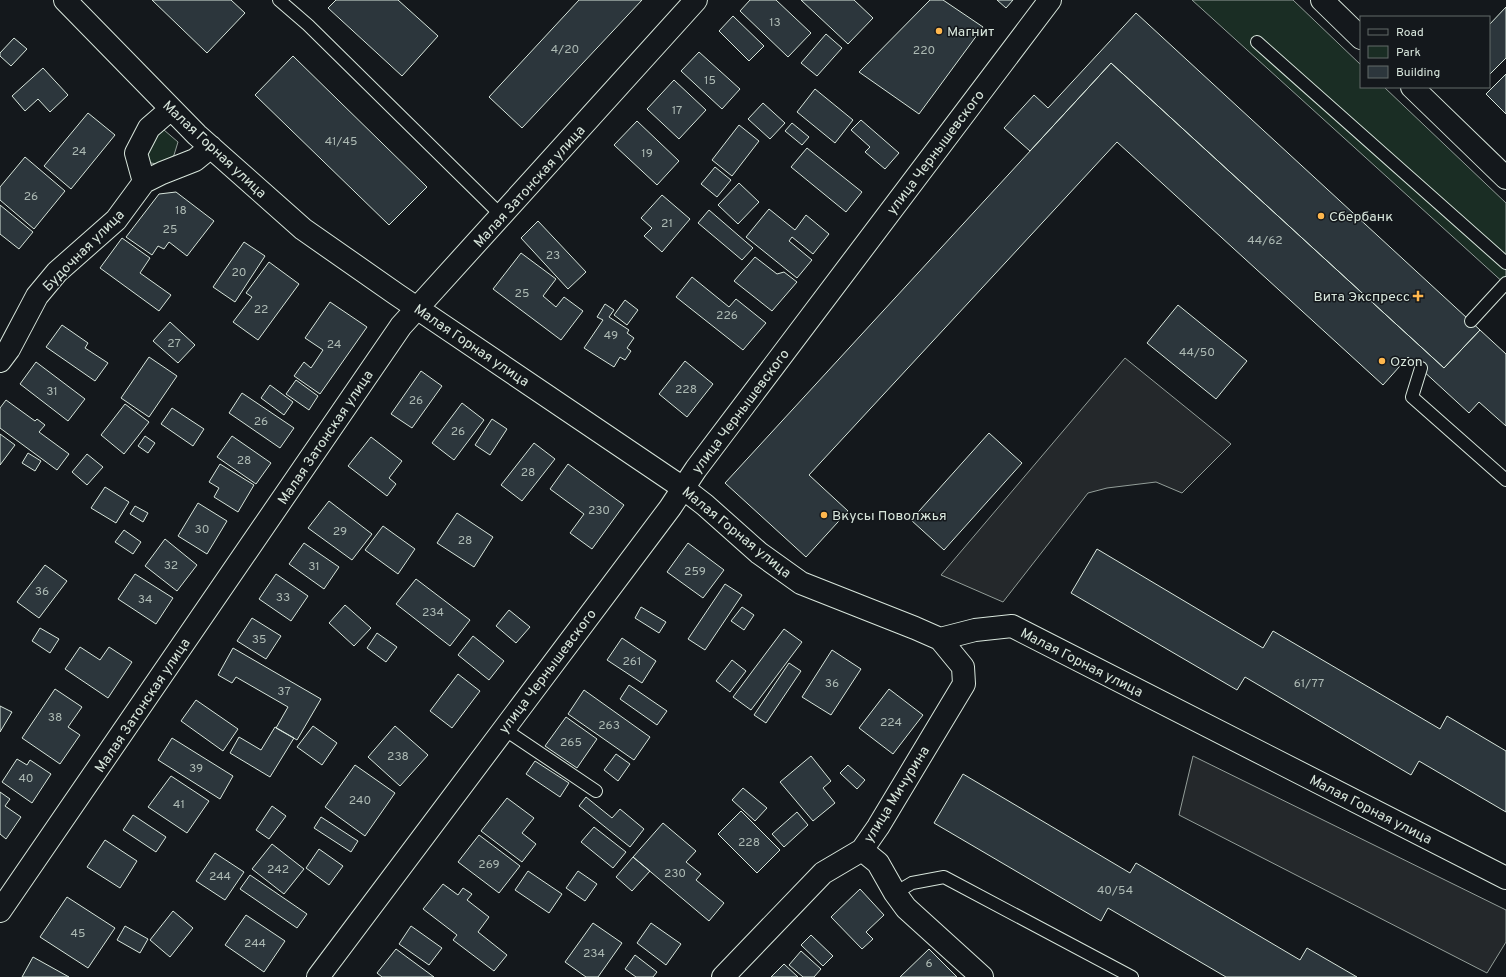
<svg xmlns="http://www.w3.org/2000/svg" width="1506" height="977" font-family="Overpass,sans-serif">
<style>
.green{fill:#1a2d24;stroke:#939e99}
.parking{fill:#24282b;stroke:#939e99}
.building{fill:#2c363c;stroke:#d8e6dc}
.lines{fill:none;stroke-linecap:round;stroke-linejoin:round}
.lane-casing{stroke:#d8e6dc;stroke-width:14}
.street-casing{stroke:#d8e6dc;stroke-width:24}
.primary-casing{stroke:#d8e6dc;stroke-width:24}
.lane{stroke:#14181c;stroke-width:12}
.street{stroke:#14181c;stroke-width:22}
.primary{stroke:#14181c;stroke-width:22}
.poi-dot{fill:#ffb74d;stroke:#14181c;stroke-width:1.5}
.labels{text-anchor:middle;stroke-width:3;stroke-linejoin:round;paint-order:stroke}
.number-label{font-size:12px;fill:#adbab4}
.poi-label{font-size:14px;fill:#d8e6dc;stroke:#14181c;text-anchor:start}
.street-label{font-size:14px;fill:#d8e6dc;stroke:#14181c}
</style>
<rect width="100%" height="100%" fill="#14181c"/>
<path class="green" d="M1192,0H1293L1361,65V87H1384L1506,203V285Z
M164,130L178,142L174,155L163,165L151,163L145,155L153,135Z"/>
<path class="parking" d="M1125,358L1231,444L1182,493L1156,482L1107,488L1088,493L1003,602L941,575Z
M1193,756L1506,910V942L1487,973L1179,815Z"/>
<path class="building" d="M152,0H231L245,13L207,53Z
M336,0H398L438,36L402,76L328,8Z
M579,0H642L522,128L489,97Z
M750,0H776L811,33L788,57L740,11Z
M801,0H854L873,18L848,44Z
M930,0H943L983,27L919,114L859,72Z
M997,0H1013L1006,8Z
M1506,7V58L1489,75V25Z
M1136,13L1480,330L1444,368L1111,63L1030,151L1004,128L1034,95L1048,108Z
M733,16L764,46L749,61L719,31Z
M826,34L842,48L817,76L801,63Z
M14,38L27,49L11,66L0,56V53Z
M699,52L740,89L722,109L681,71Z
M293,56L427,187L389,225L255,95Z
M1111,63L1444,368L1480,330L1506,354V426L1479,402L1469,413L1408,357L1383,385L1117,142L809,475L848,511L806,557L725,483Z
M43,68L68,95L50,112L38,99L25,111L12,96Z
M1506,74V114L1486,94Z
M674,80L706,110L679,139L647,109Z
M815,89L853,120L835,143L797,112Z
M763,103L785,123L770,139L748,119Z
M88,113L115,135L71,189L44,166Z
M861,120L899,153L885,169L865,152L870,147L851,130Z
M637,121L679,161L657,185L614,145Z
M792,123L809,137L802,145L785,131Z
M739,125L759,141L732,176L712,160Z
M807,148L862,192L846,212L791,167Z
M25,157L65,191L34,229L0,200V187Z
M715,167L731,180L717,197L701,184Z
M739,183L759,202L738,224L718,205Z
M176,192L214,221L187,256L169,242L164,249L158,246L152,255L126,237L159,194Z
M662,195L690,219L662,252L644,236L652,228L641,218Z
M0,205L33,232L19,249L0,234Z
M769,209L795,230L806,215L829,234L813,254L792,237L789,241L812,260L797,278L746,237Z
M709,210L753,248L742,260L698,223Z
M538,221L586,272L568,289L521,238Z
M122,238L150,258L140,273L171,295L159,311L100,268Z
M244,242L265,256L235,302L213,287Z
M521,253L556,279L543,296L556,307L564,297L583,311L561,340L493,289Z
M755,257L777,274L784,272L797,282L772,311L734,281Z
M269,262L299,284L258,340L233,322L252,297L246,293Z
M692,277L729,307L736,299L766,323L743,350L676,297Z
M625,300L638,310L627,325L614,315Z
M330,302L367,327L320,394L294,376L304,362L311,368L323,350L305,338Z
M605,304L614,310L609,317L629,330L627,333L634,338L627,348L631,351L625,360L620,357L614,367L584,348L603,320L597,317Z
M1178,305L1247,361L1216,399L1147,343Z
M170,322L195,345L178,363L153,341Z
M62,325L88,343L85,348L108,363L95,381L46,347Z
M149,357L177,376L149,417L121,398Z
M685,361L713,384L687,417L659,394Z
M36,362L85,399L68,421L20,384Z
M421,371L442,386L412,428L391,414Z
M296,380L318,396L309,410L286,394Z
M270,385L293,402L284,415L261,398Z
M242,393L294,428L280,448L229,413Z
M6,400L35,421L37,419L45,425L39,432L69,454L57,470L0,428V408Z
M462,403L484,420L454,460L432,443Z
M125,404L149,422L124,454L101,435Z
M172,408L204,429L193,446L161,424Z
M492,419L507,429L490,455L475,445Z
M989,433L1022,463L944,550L911,520Z
M0,434L15,445L0,465Z
M145,436L155,443L148,453L138,446Z
M232,436L271,463L256,484L217,457Z
M371,437L402,461L389,478L396,484L387,496L348,466Z
M534,443L555,459L522,501L501,485Z
M28,453L41,461L35,471L22,463Z
M87,454L103,467L87,485L72,472Z
M220,464L254,485L238,512L214,497L219,488L209,482Z
M568,464L624,505L592,549L570,533L584,514L550,489Z
M105,487L129,502L116,523L91,508Z
M329,501L372,534L352,560L308,528Z
M198,503L227,521L207,554L178,536Z
M135,506L148,513L143,522L130,514Z
M457,513L493,537L474,567L437,543Z
M383,526L415,549L398,574L365,550Z
M124,530L141,542L133,554L115,542Z
M165,539L197,565L177,591L145,566Z
M304,543L339,567L324,589L289,564Z
M688,543L724,570L703,598L667,572Z
M1097,549L1263,648L1273,631L1440,729L1447,716L1506,751V812L1419,761L1411,775L1245,677L1237,690L1071,593Z
M45,565L67,581L39,618L17,602Z
M135,574L173,598L156,624L118,599Z
M276,574L308,596L291,621L259,599Z
M416,579L470,620L450,646L396,604Z
M725,584L742,595L705,650L688,639Z
M345,605L371,628L354,646L329,623Z
M641,607L666,622L659,633L635,618Z
M742,607L754,615L744,630L731,621Z
M509,610L530,627L516,643L496,626Z
M252,618L281,636L266,659L237,641Z
M40,628L59,639L50,653L32,641Z
M784,629L802,642L751,710L733,697Z
M377,633L397,647L386,662L367,648Z
M473,636L504,661L489,680L458,655Z
M622,638L656,661L642,683L607,660Z
M80,647L100,660L109,647L132,662L108,698L65,669Z
M233,648L321,699L297,740L276,728L288,707L236,677L232,683L218,675Z
M832,650L861,669L831,715L802,697Z
M732,660L746,671L730,692L716,681Z
M789,663L801,671L766,723L754,715Z
M458,674L480,691L452,728L430,711Z
M629,685L667,711L657,725L620,699Z
M55,689L82,707L68,727L80,735L60,764L22,738Z
M889,689L923,715L893,754L859,728Z
M584,690L650,737L634,760L568,714Z
M196,700L238,729L223,751L181,721Z
M0,706L12,712L0,732Z
M566,717L597,739L577,768L545,746Z
M313,726L337,743L322,765L297,747Z
M395,726L428,755L400,786L368,757Z
M275,727L294,738L270,777L230,753L239,737L261,750Z
M172,738L233,776L220,799L158,760Z
M616,754L630,764L618,781L604,770Z
M811,756L831,781L823,788L835,803L813,821L780,782Z
M17,759L27,765L30,760L51,774L32,803L2,782Z
M535,761L569,783L560,797L526,774Z
M355,765L395,793L365,836L325,807Z
M848,765L865,780L857,789L840,773Z
M963,774L1130,873L1136,863L1300,960L1307,948L1357,977H1226L1108,908L1101,921L934,823Z
M171,776L209,801L187,833L148,807Z
M743,788L767,808L755,821L732,800Z
M0,792L10,799L5,806L21,817L6,839L0,834Z
M586,797L612,818L620,809L644,829L630,847L579,806Z
M507,798L534,818L522,833L536,844L522,862L481,831Z
M272,806L286,816L269,839L256,830Z
M741,811L780,850L757,873L718,834Z
M797,812L808,825L784,847L772,834Z
M133,815L166,837L156,852L123,830Z
M321,817L358,841L351,852L314,828Z
M663,823L696,851L686,862L701,874L696,880L724,903L709,921L633,857Z
M594,827L626,852L613,868L581,842Z
M479,835L520,866L499,893L458,862Z
M105,840L137,861L120,888L87,867Z
M272,844L304,869L284,894L252,869Z
M319,849L343,866L329,885L306,868Z
M215,853L244,872L225,900L196,881Z
M633,857L650,871L632,891L616,877Z
M528,871L562,894L549,913L515,890Z
M578,871L597,884L585,901L566,888Z
M250,875L307,914L297,928L240,889Z
M443,884L458,895L463,888L472,894L467,900L489,917L478,932L507,955L494,971L453,940L457,935L423,909Z
M860,889L884,915L866,932L873,939L862,949L831,917Z
M67,897L115,928L88,968L40,937Z
M173,911L193,928L170,957L150,940Z
M246,915L285,941L264,972L225,945Z
M593,923L622,943L598,977H586L565,962Z
M651,923L681,944L666,965L637,943Z
M125,926L148,939L140,953L117,940Z
M411,926L442,948L429,965L399,944Z
M811,935L833,956L823,966L801,945Z
M396,949L434,977H382L377,973Z
M929,949L957,977H900Z
M801,951L821,969L814,977H803L789,965Z
M635,955L657,972L653,977H636L625,969Z
M33,957L69,977H22Z
M784,964L798,977H771Z"/>
<g class="lines">
<g class="lane-casing">
<path id="lane" d="M279,0L308,25L502,216
M1257,42L1506,263
M1471,321L1506,283
M1421,368L1412,397L1506,480
M504,729L596,791
M895,893L912,883L944,877L1132,977"/>
</g>
<g class="street-casing">
<path id="street" d="M65,0L197,135L303,229L396,294L683,488L705,505L759,553L801,583L915,628L940,639L975,630L1012,626L1506,878
M144,182L162,173L195,160L211,147
M0,361L9,349L37,296L57,272L116,220L144,182L136,153L149,128L171,109
M862,850L878,863L895,893L906,908L982,977
M0,911L401,326L696,0
M318,977L670,508L696,469L1050,0
M723,977L823,873L862,850L878,827L964,684L963,667L940,639"/>
</g>
<g class="primary-casing">
<path id="primary" d="M1322,0L1361,38
M1412,87L1506,178"/>
</g>
<use href="#lane" class="lane"/>
<use href="#street" class="street"/>
<use href="#primary" class="primary"/>
</g>
<g class="poi-dot">
<circle cx="939" cy="31" r="4"/>
<circle cx="1321" cy="216" r="4"/>
<path d="M1416 290h4v4h4v4h-4v4h-4v-4h-4v-4h4z"/>
<circle cx="1382" cy="361" r="4"/>
<circle cx="824" cy="515" r="4"/>
</g>
<g class="labels">
<g class="number-label">
<text x="775" y="26">13</text>
<text x="565" y="53">4/20</text>
<text x="924" y="54">220</text>
<text x="710" y="84">15</text>
<text x="677" y="114">17</text>
<text x="341" y="145">41/45</text>
<text x="79" y="155">24</text>
<text x="647" y="157">19</text>
<text x="31" y="200">26</text>
<text x="181" y="214">18</text>
<text x="667" y="227">21</text>
<text x="170" y="233">25</text>
<text x="1265" y="244">44/62</text>
<text x="553" y="259">23</text>
<text x="239" y="276">20</text>
<text x="522" y="297">25</text>
<text x="261" y="313">22</text>
<text x="727" y="319">226</text>
<text x="611" y="339">49</text>
<text x="174" y="347">27</text>
<text x="334" y="348">24</text>
<text x="1197" y="356">44/50</text>
<text x="686" y="393">228</text>
<text x="52" y="395">31</text>
<text x="416" y="404">26</text>
<text x="261" y="425">26</text>
<text x="458" y="435">26</text>
<text x="244" y="464">28</text>
<text x="528" y="476">28</text>
<text x="599" y="514">230</text>
<text x="202" y="533">30</text>
<text x="340" y="535">29</text>
<text x="465" y="544">28</text>
<text x="171" y="569">32</text>
<text x="314" y="570">31</text>
<text x="695" y="575">259</text>
<text x="42" y="595">36</text>
<text x="283" y="601">33</text>
<text x="145" y="603">34</text>
<text x="433" y="616">234</text>
<text x="259" y="643">35</text>
<text x="632" y="665">261</text>
<text x="832" y="687">36</text>
<text x="1309" y="687">61/77</text>
<text x="284" y="695">37</text>
<text x="55" y="721">38</text>
<text x="891" y="726">224</text>
<text x="609" y="729">263</text>
<text x="571" y="746">265</text>
<text x="398" y="760">238</text>
<text x="196" y="772">39</text>
<text x="26" y="782">40</text>
<text x="360" y="804">240</text>
<text x="179" y="808">41</text>
<text x="749" y="846">228</text>
<text x="489" y="868">269</text>
<text x="278" y="873">242</text>
<text x="675" y="877">230</text>
<text x="220" y="880">244</text>
<text x="1115" y="894">40/54</text>
<text x="78" y="937">45</text>
<text x="255" y="947">244</text>
<text x="594" y="957">234</text>
<text x="929" y="967">6</text>
</g>
<g class="poi-label">
<text x="947" y="36">Магнит</text>
<text x="1329" y="221">Сбербанк</text>
<text x="1410" y="301" text-anchor="end">Вита Экспресс</text>
<text x="1390" y="366">Ozon</text>
<text x="832" y="520">Вкусы Поволжья</text>
</g>
<g class="street-label">
<text transform="translate(215 149) rotate(43)" y="5">Малая Горная улица</text>
<text transform="translate(935 152) rotate(-53)" y="5">улица Чернышевского</text>
<text transform="translate(529 186) rotate(-48)" y="5">Малая Затонская улица</text>
<text transform="translate(83 250) rotate(-45)" y="5">Будочная улица</text>
<text transform="translate(472 345) rotate(34)" y="5">Малая Горная улица</text>
<text transform="translate(740 411) rotate(-53)" y="5">улица Чернышевского</text>
<text transform="translate(325 437) rotate(-56)" y="5">Малая Затонская улица</text>
<text transform="translate(737 532) rotate(39)" y="5">Малая Горная улица</text>
<text transform="translate(1082 662) rotate(27)" y="5">Малая Горная улица</text>
<text transform="translate(547 671) rotate(-53)" y="5">улица Чернышевского</text>
<text transform="translate(142 705) rotate(-56)" y="5">Малая Затонская улица</text>
<text transform="translate(896 794) rotate(-58)" y="5">улица Мичурина</text>
<text transform="translate(1371 809) rotate(27)" y="5">Малая Горная улица</text>
</g>
</g>
<rect x="1360" y="16" width="130" height="72" fill="#14181c" stroke="#626a69"/>
<rect x="1368" y="29" width="20" height="6" fill="#14181c" stroke="#626a69"/>
<text x="1396" y="36" font-size="12" fill="#d8e6dc">Road</text>
<rect x="1368" y="46" width="20" height="12" fill="#1a2d24" stroke="#626a69"/>
<text x="1396" y="56" font-size="12" fill="#d8e6dc">Park</text>
<rect x="1368" y="66" width="20" height="12" fill="#2c363c" stroke="#626a69"/>
<text x="1396" y="76" font-size="12" fill="#d8e6dc">Building</text>
</svg>
